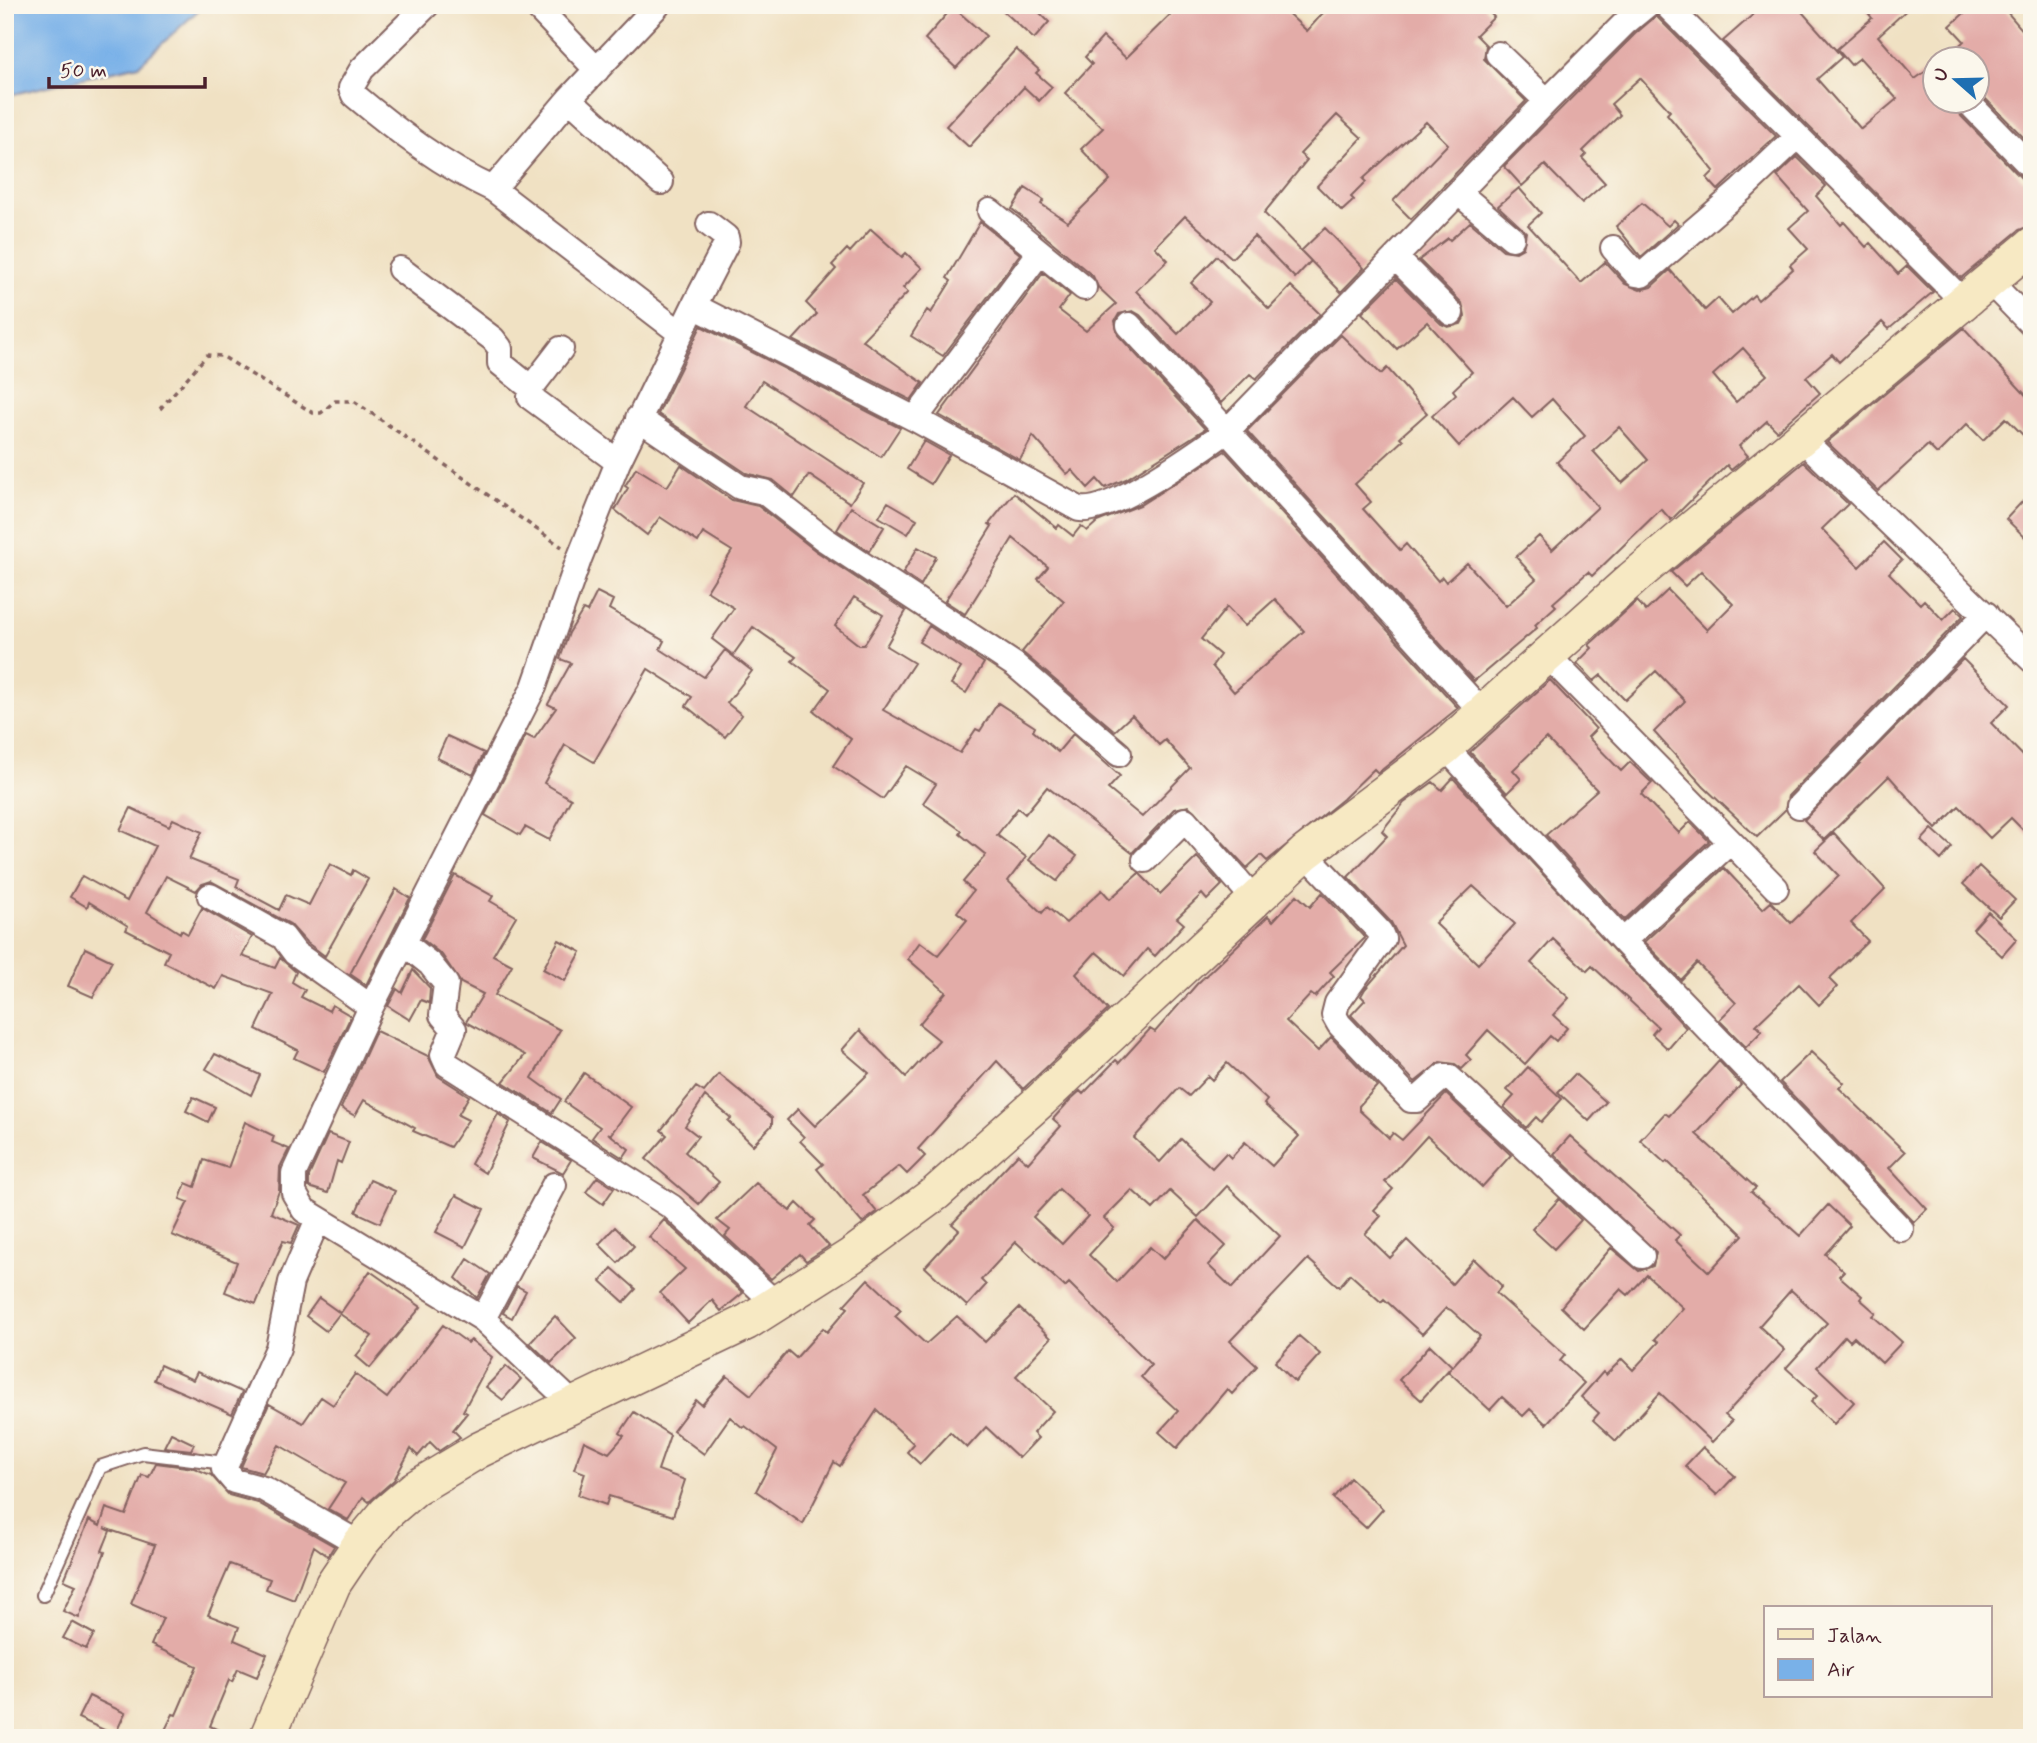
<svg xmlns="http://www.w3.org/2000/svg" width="2037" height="1743" font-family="Mynerve,sans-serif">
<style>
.water{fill:#79b1e8;stroke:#62688a;stroke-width:2}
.building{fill:#e3aca8;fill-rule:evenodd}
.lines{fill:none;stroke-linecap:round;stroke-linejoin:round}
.lane-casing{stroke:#846360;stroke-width:16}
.street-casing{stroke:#846360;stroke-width:28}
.secondary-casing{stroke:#846360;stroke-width:38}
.path{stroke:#846360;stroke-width:3.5;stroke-dasharray:5 5;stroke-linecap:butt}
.lane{stroke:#fff;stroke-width:12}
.street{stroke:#fff;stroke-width:24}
.secondary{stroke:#f7e9c3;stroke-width:35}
</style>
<rect width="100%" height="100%" fill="#fbf7ec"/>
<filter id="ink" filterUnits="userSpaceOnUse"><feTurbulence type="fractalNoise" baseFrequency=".0143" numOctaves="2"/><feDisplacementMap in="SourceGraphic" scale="14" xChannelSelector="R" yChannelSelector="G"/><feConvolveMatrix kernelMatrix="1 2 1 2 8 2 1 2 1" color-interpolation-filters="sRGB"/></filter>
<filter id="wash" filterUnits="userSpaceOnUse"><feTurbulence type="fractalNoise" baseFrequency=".00686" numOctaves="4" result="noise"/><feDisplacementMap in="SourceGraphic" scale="28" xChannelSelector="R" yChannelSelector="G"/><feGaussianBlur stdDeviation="1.57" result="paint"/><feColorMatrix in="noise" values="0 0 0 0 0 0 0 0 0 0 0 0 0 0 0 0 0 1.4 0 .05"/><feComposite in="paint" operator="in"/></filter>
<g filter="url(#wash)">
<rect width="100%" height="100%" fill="#f0e1c3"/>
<path class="water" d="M5,5H204L139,65L5,96Z"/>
<g id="blocks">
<path class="building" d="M997,5H1032L1049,22L1034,39Z
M1180,5H1279L1307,31L1330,5H1482L1494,17L1476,35L1486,45L1484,59L1526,101L1411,219L1393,201L1448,144L1426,122L1363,179L1366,182L1351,197L1354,200L1342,211L1317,186L1362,138L1337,115L1300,154L1307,160L1264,213L1311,261L1295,278L1254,236L1232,258L1185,216L1155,247L1168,260L1136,291L1178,334L1210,302L1191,283L1217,256L1269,309L1291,286L1320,314L1256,379L1250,374L1221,403L1140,315L1133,311L1119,314L1115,321L1118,335L1205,429L1126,479L1105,488L1097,479L1088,488L1072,470L1067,474L1033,436L1020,460L939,415L1043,273L1070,295L1059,310L1086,331L1116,304L1098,287L1093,276L1012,209L1025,188L1044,200L1041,204L1068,222L1110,180L1081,149L1103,128L1065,93L1092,64L1085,57L1103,37L1126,58Z
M1764,5H1796L1842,57L1817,79L1861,129L1897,99L1860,58L1851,65L1837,49L1872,18L1862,5H1912L1878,36L1915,79L1936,64V102H1954L1957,112L2021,178L2032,182V225L2019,230L1961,278L1723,41Z
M1973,5H2001L2032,41V146L1978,91V60H1944L1964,41L1950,26Z
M953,7L986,36L956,68L925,39Z
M1656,16L1776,136L1718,190L1707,178L1714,171L1667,114L1670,111L1640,78L1611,104L1620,115L1583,151L1586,154L1582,158L1605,183L1582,203L1545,165L1522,186L1504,166L1635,34Z
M1016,49L1039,70L1036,73L1052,87L1039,101L1024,87L969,147L946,126Z
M1797,157L1826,186L1816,196L1841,225L1844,222L1866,247L1870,243L1898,274L1907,266L1933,292L1889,329L1882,322L1839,362L1832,354L1806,377L1820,393L1777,431L1767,421L1739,446L1748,456L1731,470L1727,465L1671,520L1661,509L1592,576L1588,572L1553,603L1556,606L1535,625L1537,628L1474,681L1247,431L1341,335L1381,374L1387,368L1427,413L1400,437L1403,440L1355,484L1371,502L1363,509L1400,550L1406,544L1438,581L1442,577L1446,582L1467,563L1506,606L1536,579L1516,557L1539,536L1552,550L1598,507L1557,462L1585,436L1552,399L1532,417L1513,397L1459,446L1432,416L1456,394L1453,390L1472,372L1427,322L1397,349L1362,313L1396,279L1441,324L1448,327L1461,324L1465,316L1462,303L1419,260L1448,238L1450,240L1470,222L1503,250L1516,252L1523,248L1526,232L1498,206L1519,188L1541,213L1528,225L1581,283L1605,262L1625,284L1640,290L1651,287L1670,270L1705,310L1718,298L1732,314L1754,295L1758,300L1793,269L1790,265L1808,249L1789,228L1808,211L1777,176ZM1743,348L1767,375L1736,402L1713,375ZM1619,427L1648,460L1622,483L1593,451Z
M1642,203L1668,226L1674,220L1678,224L1641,257L1616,226Z
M980,222L1020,254L943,356L911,336L927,310L931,313L951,281L947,278Z
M1325,228L1364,268L1341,292L1301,251Z
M871,229L902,257L906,253L922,268L903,288L908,292L862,340L923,383L911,400L793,340L817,314L806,303L836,269L832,265L847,249L850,252Z
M701,326L900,428L881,457L762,381L746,406L863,483L850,503L809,475L794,497L773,480L746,473L658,414Z
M1964,328L2032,402V444L2006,418L1983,440L1967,424L1937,454L1928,445L1878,491L1827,442Z
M924,441L949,455L931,484L907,469Z
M1225,451L1458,708L1378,773L1374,769L1343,799L1267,861L1261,855L1247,868L1189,806L1174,809L1132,853L1047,787L1025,814L1018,808L997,835L1026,857L1008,881L1042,913L1047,907L1066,923L1102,890L1110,899L1139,873L1160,894L1197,857L1222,885L1207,900L1202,894L1177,918L1184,924L1155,956L1147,949L1124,976L1096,952L1076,974L1108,1010L1023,1089L997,1061L918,1149L925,1156L907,1174L899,1166L863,1195L877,1212L862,1223L817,1169L823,1164L800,1141L804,1137L787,1120L798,1109L815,1126L869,1073L842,1050L860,1030L906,1077L939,1040L919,1024L946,992L908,959L920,942L938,955L967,920L957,912L973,891L963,882L986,855L960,834L962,831L923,803L936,784L906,766L883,799L833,766L851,739L814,711L830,689L792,661L796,657L753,627L733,655L712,639L734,608L707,591L732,551L703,533L698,542L660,517L647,535L615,510L628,488L625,486L636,468L667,487L681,465L732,500L758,506L816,551L906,611L886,646L914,663L883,710L960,753L976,729L980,731L998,703L1035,727L1033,731L1058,752L1073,734L1120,776L1108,789L1142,817L1190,768L1165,740L1159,745L1132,715L1115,731L1022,652L1064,601L1038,579L1048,567L1013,538L965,614L945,601L992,526L989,524L1014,493L1057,528L1059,525L1073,536L1081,526L1087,531L1097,522L1140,505ZM854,597L883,615L864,645H859L835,626ZM1275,599L1304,631L1234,692L1212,666L1220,655L1201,639L1227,607L1245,626Z
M1804,462L1848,504L1822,529L1859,567L1884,542L1902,560L1889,573L1920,604L1924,600L1943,620L1955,608L1963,616L1788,796L1785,810L1757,837L1704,787L1654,732L1685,701L1656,671L1625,700L1601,675L1594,681L1577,663L1592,648L1589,645L1637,601L1646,611L1668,590L1707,630L1733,604L1701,571L1685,586L1671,572Z
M2032,491V544L2006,519Z
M888,502L917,519L908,534L879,517Z
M851,507L884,527L869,551L837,530Z
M918,547L936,557L921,585L903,573Z
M597,592L613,600L609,609L664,641L660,649L704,677L725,650L752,671L727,703L742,715L725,737L686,706L692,697L648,669L594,762L565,745L544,783L571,799L549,840L525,827L520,835L485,815L526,735L534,739L556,708L548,704L571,663L560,659L569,633L583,610L587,612Z
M929,626L984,663L966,693L951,684L961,668L919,642Z
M1963,659L2009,705L1991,723L2032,765V839L2011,818L1990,838L1959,806L1936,829L1889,776L1824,840L1804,820Z
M1550,680L1596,729L1588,737L1621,771L1630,762L1652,783L1641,794L1679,833L1690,822L1709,841L1624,920L1546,835L1597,790L1546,738L1513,770L1521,779L1507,793L1470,752Z
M447,736L484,753L473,775L437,758Z
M1453,778L1686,1028L1668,1049L1652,1034L1658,1027L1592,966L1587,971L1553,939L1531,963L1569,998L1553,1015L1567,1028L1556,1041L1550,1036L1525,1064L1488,1030L1466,1055L1471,1060L1462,1069L1455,1064L1440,1062L1415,1082L1351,1015L1365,1000L1361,996L1365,989L1403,945L1391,922L1348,877L1387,836L1382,831L1404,803L1433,782L1442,790ZM1473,886L1515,924L1478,964L1435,923Z
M131,808L169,826L173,819L202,832L189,859L239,879L236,887L279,910L286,895L309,905L330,864L351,875L353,870L368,879L325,956L306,942L290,924L211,881L202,884L196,891L166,876L147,912L180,933L181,930L188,934L202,908L252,937L242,956L275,968L280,958L296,972L292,982L305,990L301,997L329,1011L332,1005L351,1016L324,1072L294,1058L298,1050L256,1029L273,994L223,976L216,989L164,962L169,952L126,930L128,926L89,902L87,907L70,897L82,876L127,901L155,846L120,830Z
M1932,829L1952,847L1941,860L1921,841Z
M1834,833L1885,889L1851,923L1868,941L1829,979L1837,987L1819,1005L1799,984L1756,1025L1762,1031L1746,1047L1719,1020L1736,1003L1697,963L1681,980L1644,942L1724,868L1763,909L1771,902L1791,923L1839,876L1815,851Z
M1049,835L1077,856L1057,881L1029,860Z
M1979,866L2015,900L1999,917L1963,884Z
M455,875L493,896L490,901L516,916L493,955L512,965L495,995L560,1030L532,1078L561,1099L552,1113L503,1082L525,1055L466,1022L483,994L461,983L442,955L422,939Z
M396,889L410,898L366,985L350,974Z
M1322,893L1365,938L1330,972L1334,976L1315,997L1311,994L1286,1021L1318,1051L1331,1037L1377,1086L1359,1106V1110L1389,1138L1393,1133L1402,1140L1446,1094L1511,1155L1482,1187L1427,1136L1385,1182L1393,1189L1374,1210L1381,1216L1365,1234L1390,1258L1407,1240L1452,1284L1474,1259L1502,1286L1496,1293L1565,1355L1560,1361L1584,1383L1546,1424L1530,1409L1523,1416L1502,1397L1490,1410L1448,1371L1480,1336L1451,1310L1446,1308L1422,1334L1384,1299L1381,1302L1350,1274L1339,1287L1308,1259L1230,1341L1257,1366L1232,1394L1227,1389L1177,1448L1159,1432L1178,1411L1141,1377L1151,1365L1069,1283L1065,1287L1016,1242L981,1280L986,1285L967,1306L925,1267L959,1230L952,1224L1018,1154L1028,1163L1061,1126L1053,1119L1070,1100L1080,1091L1083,1094L1116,1060L1119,1063L1150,1029L1155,1032L1197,984L1268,916L1273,921L1297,895L1310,907ZM1227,1063L1267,1100L1264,1104L1299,1136L1272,1166L1245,1142L1231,1158L1226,1153L1212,1168L1181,1139L1160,1162L1134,1138L1179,1088L1189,1096L1208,1076L1212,1080ZM1227,1186L1280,1236L1232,1288L1208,1265L1226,1246L1198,1220L1163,1259L1150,1247L1117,1282L1089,1255L1114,1228L1104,1218L1132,1190L1153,1209L1170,1191L1198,1217ZM1059,1189L1088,1216L1062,1244L1033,1217Z
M1988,912L2017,939L2002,956L1973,929Z
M559,940L581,952L565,981L543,969Z
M85,948L112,961L93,997L68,986Z
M413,970L430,988L429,1003L421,1000L410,1020L388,1006L397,989L402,993Z
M376,1031L428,1056L438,1076L469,1096L458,1115L468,1120L450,1147L413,1131L415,1128L364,1100L355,1116L341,1108Z
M1811,1052L1844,1083L1839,1088L1905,1152L1889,1168L1927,1209L1914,1222L1780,1082Z
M215,1054L260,1075L251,1095L206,1069Z
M1719,1061L1741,1085L1696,1134L1756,1188L1751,1192L1800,1236L1828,1205L1850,1226L1825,1254L1844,1271L1839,1276L1862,1296L1860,1299L1876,1313L1873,1316L1902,1342L1882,1363L1854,1337L1850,1341L1845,1336L1817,1367L1854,1402L1834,1424L1811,1402L1817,1396L1786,1368L1827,1323L1791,1290L1759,1326L1785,1350L1725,1415L1732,1421L1712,1442L1660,1393L1616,1441L1593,1420L1599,1413L1581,1397L1603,1372L1606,1375L1622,1359L1633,1370L1659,1342L1655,1339L1683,1308L1647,1275L1628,1295L1621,1289L1584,1329L1561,1307L1611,1248L1639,1271L1653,1266L1656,1252L1554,1154L1570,1136L1680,1235L1675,1240L1709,1272L1743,1235L1667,1161L1665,1163L1640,1140L1665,1113L1669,1116Z
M1528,1067L1562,1099L1541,1122L1536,1117L1526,1128L1504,1107L1514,1096L1507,1090Z
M584,1073L631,1107L610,1135L608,1133L629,1149L623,1158L592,1138L600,1127L564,1102Z
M719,1074L772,1118V1125L753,1145L728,1121L731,1118L705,1096L685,1126L698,1136L685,1152L719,1182L699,1204L646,1159L667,1135L661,1130L696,1087L704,1092Z
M1575,1074L1606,1102L1589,1121L1558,1092Z
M193,1097L215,1107L208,1122L186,1111Z
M498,1114L510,1122L485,1173L471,1164Z
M245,1122L274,1136L272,1142L289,1149L280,1167L279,1191L271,1213L299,1225L291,1243L283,1241L256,1304L225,1292L237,1262L172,1235L188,1202L180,1199L186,1183L195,1187L204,1160L228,1168Z
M328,1134L349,1142L341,1163L337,1161L328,1193L309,1187V1176Z
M542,1142L571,1160L563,1173L533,1158Z
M597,1177L614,1188L603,1204L586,1192Z
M370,1180L395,1191L380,1223L356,1212Z
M756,1183L790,1211L797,1203L815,1220L810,1225L829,1246L806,1261L800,1254L771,1279L725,1236L730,1230L717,1220Z
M456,1195L484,1209L465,1247L436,1232Z
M1559,1199L1581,1220L1554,1249L1532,1229Z
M664,1220L743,1293L721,1311L712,1300L688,1323L660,1293L685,1269L649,1237Z
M615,1227L634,1246L618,1263L599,1244Z
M468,1259L490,1274L477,1298L456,1278Z
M612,1268L636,1289L624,1302L601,1281Z
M370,1271L421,1307L370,1368L356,1356L372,1336L340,1314Z
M868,1279L901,1310L895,1316L926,1344L957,1316L985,1342L1019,1308L1051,1338L1016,1376L1053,1411L1033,1433L1038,1438L1019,1458L986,1427L967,1448L950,1432L920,1464L907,1452L914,1444L877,1410L840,1466L834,1462L803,1524L756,1491L777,1450L745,1426L743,1428L730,1417L704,1454L673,1431L696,1400L702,1405L727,1376L751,1395L788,1351L796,1358L823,1328L827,1332L848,1308L844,1305Z
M517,1286L526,1291L512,1318L503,1313Z
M319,1298L340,1313L326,1331L306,1316Z
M555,1316L576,1338L551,1363L530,1343Z
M443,1325L468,1343L471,1340L492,1357L463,1411L467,1413L453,1430L460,1437L439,1451L430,1442L418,1456L411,1449L394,1480L369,1502L363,1497L348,1520L328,1509L345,1483L279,1445L263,1473L241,1467L269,1404L303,1423L321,1397L333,1405L355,1374L387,1398Z
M1299,1336L1320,1354L1295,1382L1275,1362Z
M1430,1345L1452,1366L1421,1400L1399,1380Z
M160,1365L193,1380L197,1372L242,1392L232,1414L154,1380Z
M506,1366L521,1379L503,1400L486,1387Z
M634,1412L670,1435L658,1470L685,1480L673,1516L609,1496L606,1505L578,1495L585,1473L574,1469L584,1441L609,1453L624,1436L620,1433Z
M171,1433L194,1444L191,1450L164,1447Z
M1703,1447L1735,1476L1717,1495L1685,1466Z
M156,1463L194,1468L211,1475L229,1495L258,1503L334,1546L328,1556L314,1546L294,1600L266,1589L270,1579L230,1564L208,1615L239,1627L234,1640L267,1654L257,1677L238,1669L232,1682L229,1680L210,1726L235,1738H176L164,1732L173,1714L176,1715L197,1666L151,1645L163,1618L131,1604L155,1545L104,1528L110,1531L102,1551L105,1552L79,1618L63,1611L76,1585L64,1580L89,1520L100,1526L106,1508L126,1515L142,1475L149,1477Z
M1350,1478L1383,1509L1366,1528L1333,1498Z
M72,1622L94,1634L86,1649L63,1638Z
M89,1696L125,1713L115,1735L78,1718Z"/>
</g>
</g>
<g filter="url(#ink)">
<use href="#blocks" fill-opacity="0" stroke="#846360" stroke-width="2"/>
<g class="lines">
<g class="lane-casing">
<path id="lane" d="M43,1595L100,1467L143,1453L225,1463"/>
</g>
<g class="street-casing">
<path id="street" d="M427,5L362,69L351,88L354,95C397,131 443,166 493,189L679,332
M535,5L597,70
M1666,5L1963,301
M1498,54L1547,101
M569,99L661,182
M1968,102L2032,168
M493,189L569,99L658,5
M1459,193L1512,238
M990,211L1040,252
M1613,248L1636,274L1642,275L1741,190L1797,137
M1396,258L1451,313
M400,269L493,339L500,348V363L531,388
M1989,281L2032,325
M694,306L727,242L726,237L709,224
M1129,325L1227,431L1547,101L1625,23L1647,5
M561,349L531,388L530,397L618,462
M638,418L740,487L764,492L824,539L1015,665L1119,754
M915,419L1040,252L1084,288
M1801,438L2032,660
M1548,656L1776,888
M1445,747L1623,941L1901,1229
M1799,806L1986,614
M1305,853L1380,932L1383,939L1337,1003L1334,1015L1339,1024L1411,1100H1417L1444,1076L1450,1078L1642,1256
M1145,860L1185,820L1254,899
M210,896L283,937L295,953L371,1007
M1623,941L1730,842
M404,943L430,964L446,984L442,1015L454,1029L443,1055L447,1064L672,1207L775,1303
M318,1219L291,1282L278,1348L224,1469L234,1481L264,1489L360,1544
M483,1319L554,1185
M574,1405L483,1319L304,1210L294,1193V1173L371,1007L534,687L579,559L618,462L694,306L915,419L1079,509C1111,514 1199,451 1227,431L1484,714"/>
</g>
<g class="secondary-casing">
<path id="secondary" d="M267,1738L333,1584L360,1544L386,1513L414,1489L479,1450L747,1322L851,1256L936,1193L1041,1100L1305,853L1445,747L1632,579L2032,245"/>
</g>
<path class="path" d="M160,409L207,355L222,356L313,413H321L335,401H354L562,547"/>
<use href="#lane" class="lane"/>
<use href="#street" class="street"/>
<use href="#secondary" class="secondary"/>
</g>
</g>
<rect width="2037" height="1743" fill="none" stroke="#fbf7ec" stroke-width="28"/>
<rect x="1764" y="1606" width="228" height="91" fill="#fbf7ec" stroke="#b4a19f" stroke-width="2"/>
<rect x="1778" y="1629" width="35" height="10" fill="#f7e9c3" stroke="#b4a19f" stroke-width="2"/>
<text x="1827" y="1642" font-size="21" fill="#4a1f2b">Jalan</text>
<rect x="1778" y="1659" width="35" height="21" fill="#79b1e8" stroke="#b4a19f" stroke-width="2"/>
<text x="1827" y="1676" font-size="21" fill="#4a1f2b">Air</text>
<g transform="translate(1956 80) rotate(290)"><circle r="33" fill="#fbf7ec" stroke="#b4a19f" stroke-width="2"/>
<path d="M0-5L12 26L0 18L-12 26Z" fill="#1f6fb2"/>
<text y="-10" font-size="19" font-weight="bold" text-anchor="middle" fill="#4a1f2b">U</text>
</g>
<path d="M49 77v10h156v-10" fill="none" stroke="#4a1f2b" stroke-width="3.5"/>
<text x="60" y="77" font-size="21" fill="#4a1f2b" stroke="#fbf7ec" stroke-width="5" paint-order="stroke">50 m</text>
</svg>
